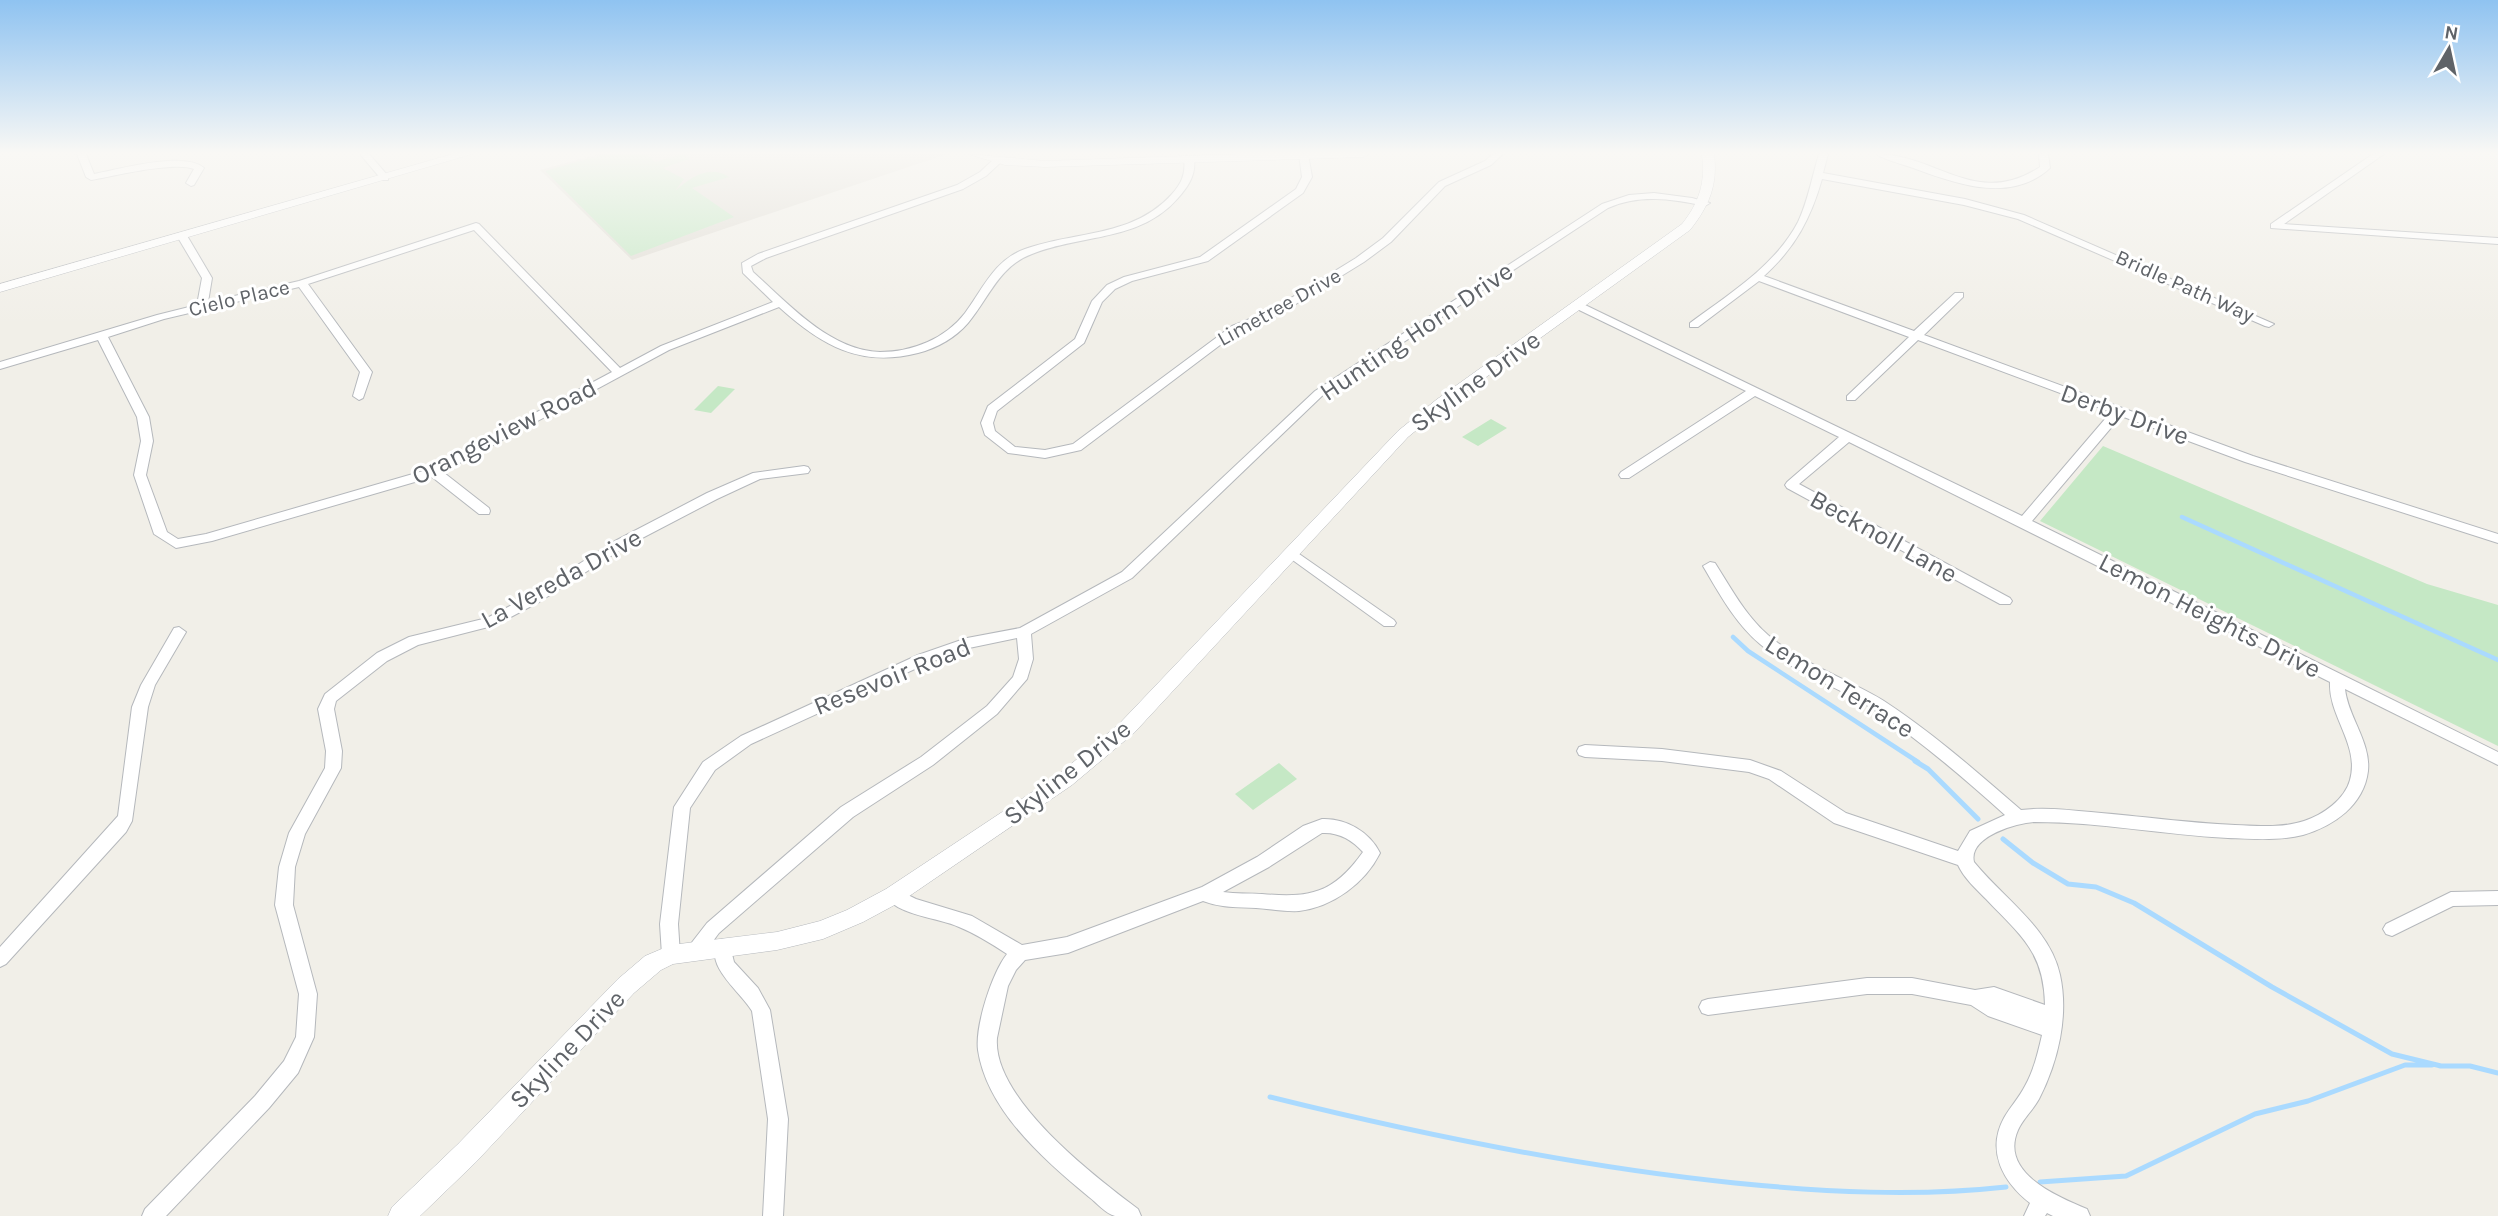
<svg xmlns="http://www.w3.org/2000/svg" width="2498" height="1216" font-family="Karla,sans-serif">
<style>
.education{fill:#e1ded6}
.green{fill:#c5e8c5}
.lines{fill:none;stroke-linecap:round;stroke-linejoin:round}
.stream-far1{stroke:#aadaff;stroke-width:4.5}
.stream{stroke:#aadaff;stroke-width:5}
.minor-casing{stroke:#b5b8bc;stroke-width:2}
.tertiary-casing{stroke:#b5b8bc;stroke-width:1}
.minor{fill:#fff;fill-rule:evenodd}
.tertiary{fill:#fff;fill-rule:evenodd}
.labels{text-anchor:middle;stroke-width:6;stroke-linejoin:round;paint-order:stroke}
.far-street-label{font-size:21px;fill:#5f6368;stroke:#fff}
.street-label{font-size:26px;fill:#5f6368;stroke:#fff}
</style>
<rect width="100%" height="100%" fill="#f1efe8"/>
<path class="education" d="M599,154H947L632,260L540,170Z"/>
<path class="green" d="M605,154H646L655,162L683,154L689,159L663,168L684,179L675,191C690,178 709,164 729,177L692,188L734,217L631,256L545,171Z
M718,386L735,389L711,413L694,410Z
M1491,419L1507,428L1478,446L1462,437Z
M2103,446L2427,584L2498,605V746L2040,521Z
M1279,763L1297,779L1253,810L1235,794Z"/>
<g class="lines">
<path class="stream-far1" d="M2182,517L2498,660
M1733,637L1748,651L1918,762"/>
<path class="stream" d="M1915,761L1928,769L1978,819
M2003,839L2033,863L2068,884L2096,887L2134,903L2272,987L2392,1054L2441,1066
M2440,1066H2470L2498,1073
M1270,1097C1423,1135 1578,1167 1735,1183C1826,1192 1915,1197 2006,1187
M2040,1182L2126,1176L2255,1114L2308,1101L2405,1065H2432"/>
<g class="minor-casing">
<path id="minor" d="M77,154H86L94,174C121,169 183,151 204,168L194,185L191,186L186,183L194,169C174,161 114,176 91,180L86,177Z
M360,154H369L388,176V180H382Z
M1299,154H1308L1312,177L1303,193L1208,261L1132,281L1115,289L1102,302L1084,343L997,411L993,423L995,431L1015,447L1045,450L1073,444L1232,326L1270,311L1356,258L1383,238L1439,182L1485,161L1493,154H1503L1491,165L1445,186L1391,242L1364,262L1278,315L1240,330L1081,450L1045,458L1008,453L985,435L981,423L988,406L1075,339L1092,301L1107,285L1124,277L1200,257L1296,189L1302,177Z
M1819,154H1828L1823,173L1965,199L2024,215L2274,324L2269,327L2265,326L2018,219L1964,205L1822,179C1811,218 1795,248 1764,276L1914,331L1955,293H1963V297L1924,335L2253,456L2498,534V543L2245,462L2121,416L2032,521L2498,752V765L2345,689C2348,717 2371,742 2368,771C2364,805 2334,826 2303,835C2279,841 2252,839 2228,838C2164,835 2100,822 2035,822C2016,823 1968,837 1974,862C2003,898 2050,928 2060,975C2069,1016 2058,1062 2039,1099C2033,1110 2023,1119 2018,1130C1999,1173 2058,1197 2087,1209L2090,1216H2053L2047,1213L2045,1216H2024L2030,1203C2003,1182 1986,1151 2004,1118C2010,1107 2019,1098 2025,1086C2034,1070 2038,1052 2042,1035L1988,1016L1971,1005L1912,994H1867L1708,1015L1702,1013L1699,1007L1702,1001L1708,999L1867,978H1912L1975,990L1994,987L2045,1005C2044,951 2020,935 1986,899C1976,889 1964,878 1958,865L1834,823L1769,779L1749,772L1662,761L1585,757L1579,755L1577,751L1579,747L1585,745L1662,749L1750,760L1781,771L1846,813L1958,851L1970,831L2005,815C1964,778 1922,742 1876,711C1839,686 1793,673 1760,644C1735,623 1719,593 1703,566L1710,562L1715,563C1731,588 1745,615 1768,635C1801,664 1847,678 1884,701C1933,733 1977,772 2021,810C2044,807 2068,810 2091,812C2139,816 2187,823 2235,825C2257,826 2283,828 2304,821C2323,815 2345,799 2350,780C2360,745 2328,716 2330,682L1849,442L1799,484L2010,598L2012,601L2010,604H2000L1787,488L1785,485L1787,482L1839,437L1755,396L1629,478H1621L1619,475L1621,472L1746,391L1575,308V304H1583L2022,516L2111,412L1918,340L1855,400H1847V396L1909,337L1759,281L1698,327H1690V323C1729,294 1775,266 1798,222C1808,201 1812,177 1819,154Z
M1876,154C1937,154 1976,209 2040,167L2039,154H2048L2050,168C2012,203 1959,185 1916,169C1903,164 1887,161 1876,154Z
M2373,154H2384L2284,224L2498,238V244L2271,228V224Z
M1189,157L1194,160C1196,175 1188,187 1178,198C1140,242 1082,234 1032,254C999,266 989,298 968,323C955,338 937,348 918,353C860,368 821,345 779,307L669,350L443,472L489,508L490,511L489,514H479L432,477L212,541L176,548L154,534L134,475L141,441L137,417L98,340L0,369V362L157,315L197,305L202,278L177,236L178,234H186L212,278L208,302L299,281L476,223L479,224L620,368L661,346L773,302L743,273L742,263L758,254L957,185L980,172L994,159H1000V163L986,176L963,189L766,258L751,266L753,272C788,303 829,350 880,352C912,352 945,339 965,313C983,289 994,260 1025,249C1076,231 1134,237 1172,194C1181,184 1186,174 1184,160ZM474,230L612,372L430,469L206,534L178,539L167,532L146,475L153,441L149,417L108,337L164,319L299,287L360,372L353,396L359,400L363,398L372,372L308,284Z
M1654,193L1692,198L1710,203L1705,206C1672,199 1640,194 1608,208L1323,395L1132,578L1031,634L1033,659L1027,679L997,714L933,765L853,817L719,933C711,943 703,961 689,955L686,950L707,923L841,807L921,757L987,706L1013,677L1019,659L1017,638L969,648L928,663L751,744L715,770L690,808L678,924L680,955L677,960L671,963L665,960L662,955L660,924L674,807L703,762L741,736L918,655L967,638L1020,628L1122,572L1315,391L1602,204L1629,195Z
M804,466L808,467L810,470L808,473L760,479L717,499L625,547L539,602L496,625L418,645L387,661L336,701L334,709L342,751L341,768L305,834L295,867L293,905L317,994L314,1037L298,1073L269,1108L166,1216H142L145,1209L255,1096L284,1061L296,1037L299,994L275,905L279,867L289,833L325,768L326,751L318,709L325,694L377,653L409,637L487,618L529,596L615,541L707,493L753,473Z
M1292,549L1394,620L1396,623L1394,626H1384L1287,556L1285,553L1287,550Z
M179,627L186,632L155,685L148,707L132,821L126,832L6,964L0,967V947L118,816L132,707L141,685L174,628Z
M1322,819C1346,818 1370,832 1380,853C1365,883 1333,907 1299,911C1285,912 1271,909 1256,908C1238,907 1221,908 1203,901L1068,953L1025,960L1016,970L1008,986L997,1038C992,1098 1094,1176 1138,1209L1141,1216C1133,1216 1122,1216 1115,1216C1106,1214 1096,1202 1089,1197C1044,1160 987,1110 978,1050C975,1026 992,973 1007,954C992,944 976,934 959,927C940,918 895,915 885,895L888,890L894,888L916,899L972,916L1022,945L1067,937L1202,887L1257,857L1303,826ZM1322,833C1339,832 1352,840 1363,852C1333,894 1310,898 1262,894C1249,893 1236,894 1223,892L1269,867Z
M2498,891V905L2453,906L2392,936L2386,934L2383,929L2386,924L2451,892Z
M723,939L729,942L734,962L758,988L770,1010L788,1119L783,1216H763L768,1119L752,1011C741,992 705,967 717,942Z"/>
</g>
<g class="tertiary-casing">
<path id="tertiary" d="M453,154H472L0,292V284Z
M968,154L1045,161L1242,154H1369L1364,157L1045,167L1005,165Z
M1702,154H1714C1718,185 1709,206 1690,230L1446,406L1408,437L1134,733L1072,785L902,901L863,922L823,939L777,950L673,964L661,970L634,993L476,1162L420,1216H388L392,1207L458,1144L618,979L645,956L671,945L777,932L820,921L847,910L886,889L1058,775L1120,723L1398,431L1436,400L1682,224C1699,203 1706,182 1702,154Z"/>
</g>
<use href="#minor" class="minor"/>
<use href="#tertiary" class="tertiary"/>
</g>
<linearGradient id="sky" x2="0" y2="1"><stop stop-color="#8fc3f1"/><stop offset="0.47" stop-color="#f9f8f5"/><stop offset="1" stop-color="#f9f8f5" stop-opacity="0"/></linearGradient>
<rect width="2498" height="325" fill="url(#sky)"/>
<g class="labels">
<g class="far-street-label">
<text transform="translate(2185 286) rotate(24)" y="7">Bridle Path Way</text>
<text transform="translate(239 298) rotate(-13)" y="7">Cielo Place</text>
<text transform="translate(1279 307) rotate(-29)" y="7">Limetree Drive</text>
</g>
<g class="street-label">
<text transform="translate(1416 331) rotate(-34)" y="9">Hunting Horn Drive</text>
<text transform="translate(1475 381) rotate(-36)" y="9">Skyline Drive</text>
<text transform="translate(2125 414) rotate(20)" y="9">Derby Drive</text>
<text transform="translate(504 431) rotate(-27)" y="9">Orangeview Road</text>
<text transform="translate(1884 536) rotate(29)" y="9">Becknoll Lane</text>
<text transform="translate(561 578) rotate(-29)" y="9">La Vereda Drive</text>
<text transform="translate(2210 615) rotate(27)" y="9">Lemon Heights Drive</text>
<text transform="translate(892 676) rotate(-22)" y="9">Resevoir Road</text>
<text transform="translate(1840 686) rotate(32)" y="9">Lemon Terrace</text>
<text transform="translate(1067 772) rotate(-38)" y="9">Skyline Drive</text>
<text transform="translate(567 1049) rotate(-46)" y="9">Skyline Drive</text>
</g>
</g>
<g transform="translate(2449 49) rotate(9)" stroke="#ffffff" stroke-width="5" paint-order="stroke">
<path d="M0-5L12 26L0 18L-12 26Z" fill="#5f6368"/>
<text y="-10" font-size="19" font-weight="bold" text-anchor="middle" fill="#5f6368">N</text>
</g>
</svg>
